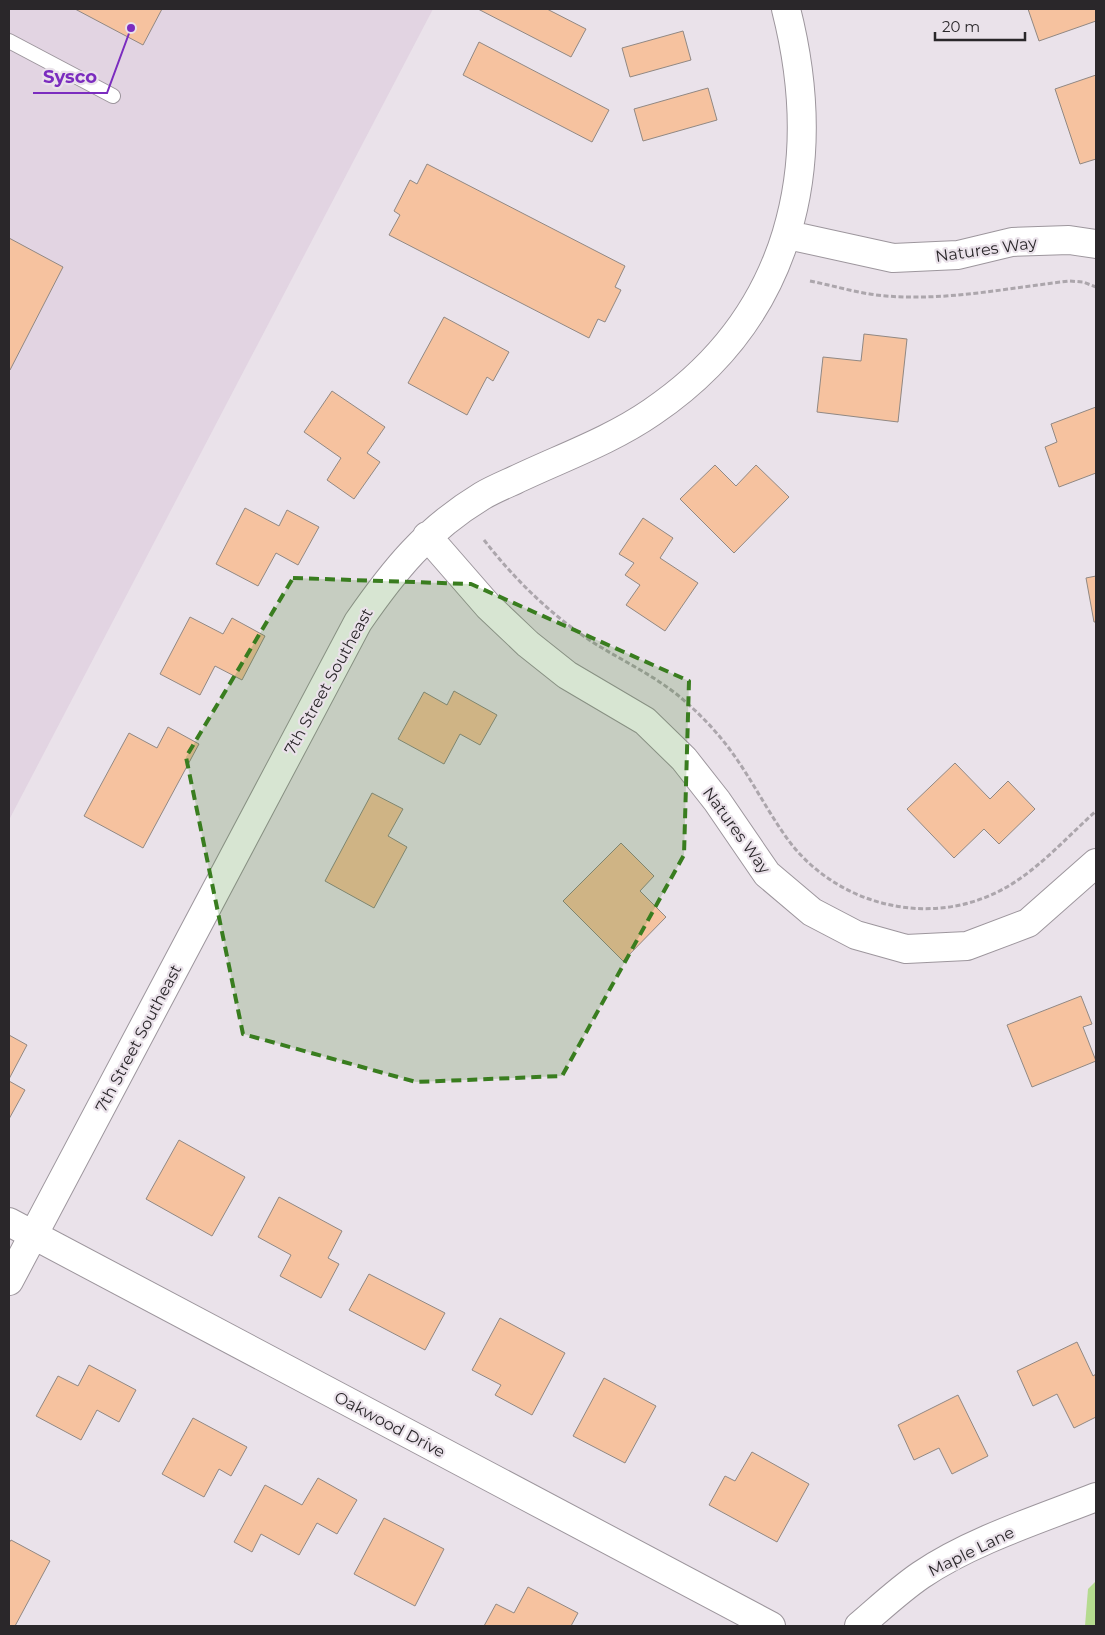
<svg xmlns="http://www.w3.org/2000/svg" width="1105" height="1635" font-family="Montserrat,sans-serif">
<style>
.built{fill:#e2d4e2}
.green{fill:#b5db8f}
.building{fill:#f6c29f;stroke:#918883}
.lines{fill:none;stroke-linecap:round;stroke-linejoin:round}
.service-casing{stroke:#9d969d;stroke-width:16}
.minor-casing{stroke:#9d969d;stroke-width:30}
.path{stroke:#aca6ac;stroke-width:3;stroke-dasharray:5 2.5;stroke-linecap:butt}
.service{stroke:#fff;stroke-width:14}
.minor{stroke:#fff;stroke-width:28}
.marked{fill:#397d1f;fill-opacity:0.2;stroke:#397d1f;stroke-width:4;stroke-dasharray:10 6;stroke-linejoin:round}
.labels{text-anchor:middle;stroke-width:4.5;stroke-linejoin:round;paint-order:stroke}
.street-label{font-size:16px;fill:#2a272a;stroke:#eae2ea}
.leader{fill:none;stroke:#7b2cbf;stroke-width:2}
.callout-dot{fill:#7b2cbf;stroke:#eae2ea;stroke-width:2}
.callout-label{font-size:18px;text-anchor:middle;font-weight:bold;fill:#7b2cbf;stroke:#eae2ea;stroke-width:4.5;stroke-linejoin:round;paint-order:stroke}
</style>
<rect width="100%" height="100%" fill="#eae2ea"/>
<path class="built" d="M9,9H433L9,820Z"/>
<path class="green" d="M1096,1581V1626H1085L1088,1589Z"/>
<path class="building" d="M75,9H162L143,45Z
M478,9H547L586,29L571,57Z
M1028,9H1096V21L1039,41Z
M683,31L691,60L630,77L622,48Z
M479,42L609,110L592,142L463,75Z
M1096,75V159L1080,164L1055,89Z
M708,88L717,120L643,141L634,109Z
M427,164L625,266L615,287L621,290L605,322L598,319L589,338L389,235L400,215L394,211L410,180L417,184Z
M9,238L63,267L10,370L9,369Z
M444,317L509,352L493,381L487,377L467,415L408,383Z
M864,334L907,339L898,422L817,412L823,357L861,361Z
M332,391L385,427L367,453L380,462L354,499L327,480L341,458L304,432Z
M1096,407V473L1059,487L1045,447L1057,442L1051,424Z
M715,465L736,486L756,465L789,497L734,553L680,499Z
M245,508L279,526L287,510L319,527L298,565L276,553L258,586L216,564Z
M643,518L673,538L660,558L698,583L665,631L626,605L640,585L625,575L634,563L619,554Z
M1096,576V622H1094L1086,578Z
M190,617L223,634L232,618L265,636L242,680L215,666L200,695L160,674Z
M454,691L497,715L480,745L460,734L444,764L398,739L424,692L447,705Z
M168,727L199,744L143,848L84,816L129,733L157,748Z
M955,763L990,799L1008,781L1035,809L999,844L984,829L954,858L907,809Z
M372,793L403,809L388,836L407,847L374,908L325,881Z
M621,843L654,876L640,891L666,917L623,961L563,901Z
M1081,996L1092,1024L1083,1027L1096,1061L1032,1087L1007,1025Z
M9,1035L27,1045L9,1079Z
M9,1081L25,1090L9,1119Z
M179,1140L245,1177L212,1236L146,1199Z
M279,1197L342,1231L328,1258L339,1264L321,1298L280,1276L291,1255L258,1237Z
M369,1274L445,1313L425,1350L349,1310Z
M500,1318L565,1353L532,1415L495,1395L501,1385L472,1370Z
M1077,1342L1093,1376L1096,1374V1417L1074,1428L1057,1394L1033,1406L1017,1371Z
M89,1365L136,1390L119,1422L97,1410L81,1440L36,1416L58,1376L78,1386Z
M604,1378L656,1406L625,1463L573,1436Z
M958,1395L988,1456L952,1474L939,1448L914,1460L898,1425Z
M193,1418L247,1447L231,1476L219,1469L204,1497L162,1474Z
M752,1452L809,1484L777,1542L709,1505L725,1476L735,1481Z
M318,1478L357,1500L337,1534L317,1523L299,1555L261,1534L252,1552L234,1542L265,1485L302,1505Z
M384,1518L444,1549L415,1606L354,1574Z
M11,1540L50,1561L15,1626H9V1543Z
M528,1587L578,1613L571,1626H484L496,1604L514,1613Z"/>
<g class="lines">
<g class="service-casing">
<path id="service" d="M9,41L113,96"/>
</g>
<g class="minor-casing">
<path id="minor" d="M788,235L893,258L958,255L1012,242L1069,240L1096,244
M427,536L488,606L528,644L567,675L645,721L684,759L717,801L767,874L812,912L856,935L906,949L967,946L1028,923L1096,863
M9,1222L771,1626
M9,1281L358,622C394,570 426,530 482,496C492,490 504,485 515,480C561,458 610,441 652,412C792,317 826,166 786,9
M859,1626C879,1609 899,1590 921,1575C971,1541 1040,1519 1096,1497"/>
</g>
<path class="path" d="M810,281C835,286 860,294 886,296C947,301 1008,288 1069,281L1083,282L1096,287
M484,540C515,580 552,616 594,643C626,663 660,678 688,704C707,721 724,740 738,761C757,789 772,819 792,845C843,908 934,928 1005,888C1039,869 1067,837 1096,811"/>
<use href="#service" class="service"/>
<use href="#minor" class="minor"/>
</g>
<path class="marked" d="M293,578L471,584L689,681L684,855L562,1076L416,1082L243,1034L186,757Z"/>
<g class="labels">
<g class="street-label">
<text transform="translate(986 249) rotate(-8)" y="6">Natures Way</text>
<text transform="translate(328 681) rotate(-61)" y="6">7th Street Southeast</text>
<text transform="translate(737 830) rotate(54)" y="6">Natures Way</text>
<text transform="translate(138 1038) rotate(-62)" y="6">7th Street Southeast</text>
<text transform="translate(390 1424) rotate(28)" y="6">Oakwood Drive</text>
<text transform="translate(971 1551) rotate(-26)" y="6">Maple Lane</text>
</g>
</g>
<path class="leader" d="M131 28L107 93H33"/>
<circle class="callout-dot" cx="131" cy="28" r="5"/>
<g class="callout-label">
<text x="70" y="83">Sysco</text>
</g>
<rect width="1105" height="1635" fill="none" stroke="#2a272a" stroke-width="20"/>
<path d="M935 32v8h90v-8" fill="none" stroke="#2a272a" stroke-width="2.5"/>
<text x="942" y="32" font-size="15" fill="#2a272a" stroke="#eae2ea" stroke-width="4" paint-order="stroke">20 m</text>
</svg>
